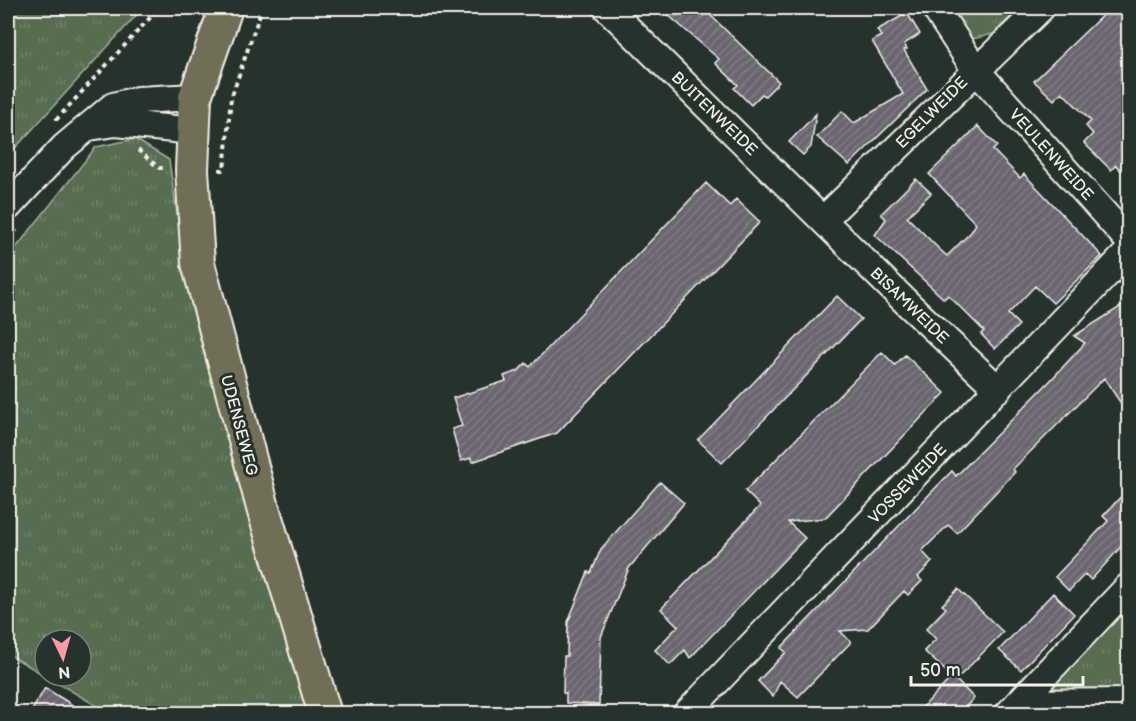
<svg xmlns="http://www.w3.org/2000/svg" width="1136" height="721" font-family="'Balsamiq Sans',sans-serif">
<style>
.grass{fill:url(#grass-tufts);stroke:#a5af9c;stroke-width:1.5;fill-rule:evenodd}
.building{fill:url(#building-hatch);stroke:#f4f1e8;stroke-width:1.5}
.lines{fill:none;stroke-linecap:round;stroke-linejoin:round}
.minor-casing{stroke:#f4f1e8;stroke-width:30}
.major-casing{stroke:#f4f1e8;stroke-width:36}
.path{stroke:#f4f1e8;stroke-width:4;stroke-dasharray:4.5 4.5;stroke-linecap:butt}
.minor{stroke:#26332d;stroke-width:26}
.major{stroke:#716e59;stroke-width:32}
.labels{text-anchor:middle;stroke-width:6;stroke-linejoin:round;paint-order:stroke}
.street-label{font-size:16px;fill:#f4f1e8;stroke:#26332d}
</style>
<defs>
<pattern id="grass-tufts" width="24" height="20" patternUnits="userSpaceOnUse" patternTransform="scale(1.5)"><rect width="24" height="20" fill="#566d51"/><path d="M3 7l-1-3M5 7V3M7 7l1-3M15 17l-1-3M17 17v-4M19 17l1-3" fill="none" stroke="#6f826a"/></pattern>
<pattern id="building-hatch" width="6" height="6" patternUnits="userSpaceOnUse" patternTransform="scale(1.5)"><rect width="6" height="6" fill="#6a6570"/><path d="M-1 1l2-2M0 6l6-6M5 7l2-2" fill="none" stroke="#807c84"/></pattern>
</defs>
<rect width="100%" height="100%" fill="#26332d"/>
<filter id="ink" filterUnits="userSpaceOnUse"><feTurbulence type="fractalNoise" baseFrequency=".0167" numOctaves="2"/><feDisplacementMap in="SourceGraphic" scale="12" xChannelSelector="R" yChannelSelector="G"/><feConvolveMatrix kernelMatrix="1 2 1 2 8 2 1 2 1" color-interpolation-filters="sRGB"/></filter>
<g filter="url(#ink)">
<path class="grass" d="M8,8H143L8,156Z
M944,8H1020L993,34L968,40Z
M135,139L169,160L187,282L206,362L311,713H109L8,654V258L96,147ZM45,640H81V676H45Z
M1128,599V694H1042Z"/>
<path class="building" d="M660,8H703L779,82L765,96L762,94L751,105L734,88L738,85L715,63L719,59Z
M1110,8H1128V178L1116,165L1111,170L1084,143L1093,134L1086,126L1091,121L1062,92L1054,100L1034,81Z
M907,13L920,34L904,44L907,49L904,50L927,89L849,165L817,137L842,111L854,123L903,94L872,41L881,36L877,30Z
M816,114L811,147L803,155L789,142Z
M978,126L997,146L993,150L1020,178L1024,174L1102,256L1053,303L1035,286L1008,314L1019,325L995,349L981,334L984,331L948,295L944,299L875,235L886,219L881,214L916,179L931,193L907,217L939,249L947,256L971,232L976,224L929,174Z
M706,183L730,206L736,199L760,222L557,433L472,462L471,458L461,461L452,429L462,426L453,398L506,381L504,376L518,371L526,363L530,367Z
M837,296L861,319L722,463L698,440Z
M1128,302V414L1104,378L1013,469L1015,472L957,533L948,525L922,551L932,562L918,577L922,581L908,595L904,591L868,629L840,631L851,642L798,697L780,681L773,697L758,681L786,652L781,648L952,471L956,476L1049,382L1085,343L1074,336Z
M882,352L895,365L905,355L945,393L825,518L788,522L805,538L690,658L685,650L670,665L655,650L678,626L661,609L760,506L745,491Z
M660,482L684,503L629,568L601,637L599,705L566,703V693H563L564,656H567L568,622L588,572L591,573L601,549Z
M1128,489V539L1091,580L1085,574L1069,591L1055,577L1108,521L1103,516Z
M958,589L1003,632L956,680L974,698L959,714H916L952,677L924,651L936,639L926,629L946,608L942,605Z
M1053,593L1074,614L1021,670L999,650Z
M45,688L87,714H30Z"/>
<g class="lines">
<g class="minor-casing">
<path id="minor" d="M607,8L908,304L998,389
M935,8L975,69L1128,240
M89,127L116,123L193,131
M8,207L64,147L113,106L138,100L195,97
M824,219L1041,8
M1018,703L1128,702
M686,714L1128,252
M1008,714L1128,587"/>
</g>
<g class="major-casing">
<path id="major" d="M226,8L195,97L192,170L198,263L263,508L325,714"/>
</g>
<path class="path" d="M56,120L159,8
M138,150L159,168H166
M219,170H224L231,98L262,8
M8,240L17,229"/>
<use href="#minor" class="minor"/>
<use href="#major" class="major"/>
</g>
</g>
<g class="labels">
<g class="street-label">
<text transform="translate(931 112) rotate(-45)" y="6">EGELWEIDE</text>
<text transform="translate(715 113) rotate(44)" y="6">BUITENWEIDE</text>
<text transform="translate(1052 154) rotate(48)" y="6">VEULENWEIDE</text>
<text transform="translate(910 305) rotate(44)" y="6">BISAMWEIDE</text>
<text transform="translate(240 425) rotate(75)" y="6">UDENSEWEG</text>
<text transform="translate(907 483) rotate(-46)" y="6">VOSSEWEIDE</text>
</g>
</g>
<rect width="1136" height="721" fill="none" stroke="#26332d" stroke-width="30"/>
<rect x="15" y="15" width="1106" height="691" fill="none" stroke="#f4f1e8" stroke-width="2" filter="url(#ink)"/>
<g transform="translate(63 658) rotate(175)"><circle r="28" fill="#26332d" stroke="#787f78" stroke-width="1.5"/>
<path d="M0-4.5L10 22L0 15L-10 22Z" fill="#ff9aa2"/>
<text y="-9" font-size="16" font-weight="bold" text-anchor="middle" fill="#f4f1e8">N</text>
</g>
<path d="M911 676v9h172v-9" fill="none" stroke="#f4f1e8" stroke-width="3"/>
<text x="920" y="676" font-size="18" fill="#f4f1e8" stroke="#26332d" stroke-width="4.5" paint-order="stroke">50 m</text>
</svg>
